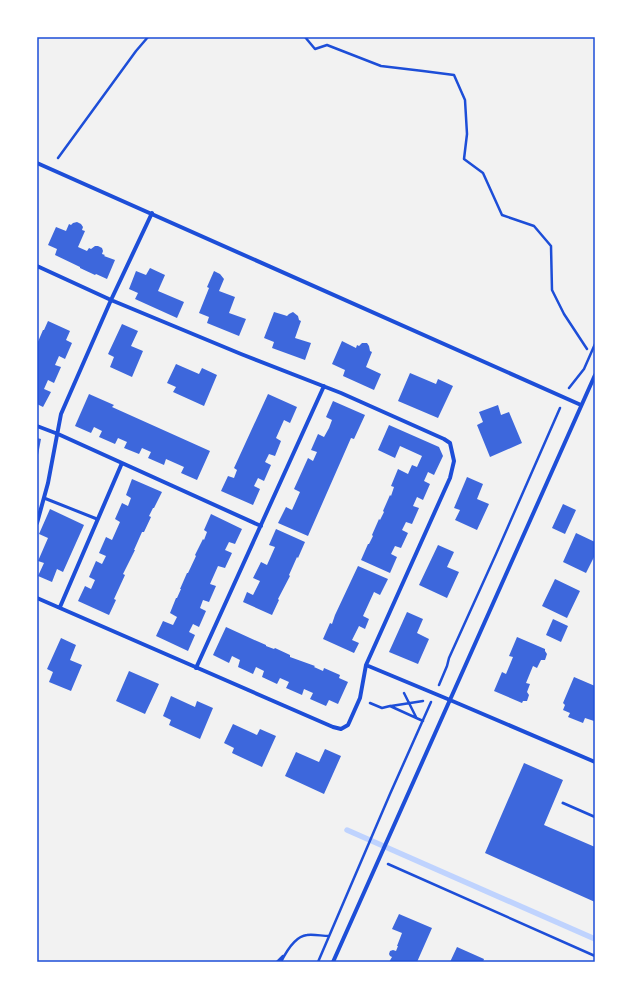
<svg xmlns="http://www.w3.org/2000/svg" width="632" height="999" font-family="'Noto Sans',sans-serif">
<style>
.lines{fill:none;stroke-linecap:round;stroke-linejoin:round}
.stream{stroke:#bfd3fe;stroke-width:5.5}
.building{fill:#3d67dc}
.path{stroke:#1d4ed8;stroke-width:2.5}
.service{stroke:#1d4ed8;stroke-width:3}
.minor{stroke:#1d4ed8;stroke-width:4}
.neatline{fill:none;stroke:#1d4ed8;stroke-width:1.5}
</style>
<rect width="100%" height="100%" fill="#f2f2f2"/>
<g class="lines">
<path class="stream" d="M347,830L595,939"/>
</g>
<path class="building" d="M77,222L81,224L83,227L82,230L85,231L78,247L87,251L89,248L91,249L95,246H98L102,248L103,251L102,254L105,255L104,256L115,260L107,279L96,274L95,275L80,268V267L55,255L57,249L48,245L56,227L66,231L69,224L71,225L73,223Z
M150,268L165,275L158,291L184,302L177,318L135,299L138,293L129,289L136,271L146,275Z
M214,271L220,274L224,279L219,291L235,297L229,313L246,319L239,336L207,323L209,317L199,313L209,288L207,287Z
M274,312L284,315L287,316L289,314L293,312L298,316L299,320L301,321L295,338L311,343L305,360L272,348L274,342L264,338Z
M48,321L70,331L66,340L72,343L65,359L59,356L55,365L61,367L54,383L48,380L44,389L51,392L43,407L37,404V344L43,330H44Z
M122,324L138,331L131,346L143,351L132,377L110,367L114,357L108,354Z
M342,341L356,348L357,345L359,346L362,343H367L369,346L370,351L372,352L366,367L381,374L374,390L343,376L345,370L332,364Z
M176,364L199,374L202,368L217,375L204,406L173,392L176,387L167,383Z
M410,373L436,384L438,379L453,386L438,418L398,401Z
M89,394L114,405L112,407L210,451L197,480L181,473L184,467L166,459L164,465L148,458L151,452L142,448L139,454L124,448L127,442L118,438L115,444L99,437L102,431L94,427L91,433L75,426Z
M268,394L297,407L290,423L284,420L276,438L281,441L275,456L269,454L265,462L271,465L264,481L258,478L254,486L260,489L253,505L221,491L228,476L234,478L237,470L234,468Z
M333,401L365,415L354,439L351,438L308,536L278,523L286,507L292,510L300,492L294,489L308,458L313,461L317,452L311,450L318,434L324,437L329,428L332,420L326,417Z
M498,405L501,415L509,412L522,443L490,457L477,425L483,422L479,412Z
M389,425L439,447L443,456L434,475L428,472L424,481L430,484L423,500L417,497L413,506L419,508L412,524L406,522L402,530L408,533L401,548L395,546L391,554L397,557L390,573L361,560L368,544H369L373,536L372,535L379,519L380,520L384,512L383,511L390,495L391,496L394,487L391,486L398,469L408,474L412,465L417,467L422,456L400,446L395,458L378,450Z
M37,438L41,439L38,455H37Z
M467,477L483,484L477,499L489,504L477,530L455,520L460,510L454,508Z
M132,479L162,492L154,508H153L149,516L151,517L144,532H142L134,550H135L123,574L125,575L114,599L116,600L109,615L78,601L85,586L91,589L95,580L89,577L96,561L102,564L106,556L99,553L106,537L112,540L120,522L115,519L122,503L128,506L131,498L126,495Z
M563,504L576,510L565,534L552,528Z
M50,509L84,525L63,572L57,569L52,582L38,576L44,563L38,561L48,538L39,534Z
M211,514L242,529L235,544L229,542L225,550L232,553L225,568L218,566L210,584L216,586L209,602L203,600L200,608L206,611L199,627L193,624L189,632L195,635L188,651L156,636L163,621L173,625L177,617L170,613L176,598H177L181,589H180L187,573H188L196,556L195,555L203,539L204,540L207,532L204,530Z
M276,529L305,542L298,558L297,557L289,575L290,576L278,599L279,600L272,615L243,602L247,592L253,595L260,581L253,578L261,562L267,565L275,547L269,545Z
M576,533L595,542V555L586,573L563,562Z
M438,545L454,552L447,567L459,572L447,598L419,585Z
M358,566L388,579L380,595L374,592L363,616L369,619L365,629L359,626L352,640L359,643L354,653L323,639L330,623L332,624L335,615Z
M555,579L580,591L567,618L542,606Z
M407,612L423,619L417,633L429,639L418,664L389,652Z
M553,619L568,626L561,642L546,635Z
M226,627L250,638L266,645V646L274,649L275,648L290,655V657L315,666L314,667L323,671L324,668L340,675L339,678L348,682L338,704L329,700L326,706L310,699L313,693L304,689L302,695L286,688L289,682L280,678L277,684L262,677L264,671L256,667L253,674L238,667L240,660L232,656L229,663L213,655Z
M517,637L545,649V651L547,654L545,660H541L537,668L533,666L526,683L530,684L527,692L529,695L527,701H523L522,703L494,691L502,672L506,674L513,657L509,656Z
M61,638L76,645L70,660L82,665L71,691L49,682L53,672L47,669Z
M129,671L159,684L145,714L116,701Z
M574,677L595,686V718L594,721L585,718L583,723L568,717L570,713L563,710L565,705L563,703Z
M171,696L195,707L197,701L213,708L200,739L169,725L171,720L163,716Z
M233,724L257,735L260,729L276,736L262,767L232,753L234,748L224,743Z
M325,749L341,756L324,794L285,776L296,752L319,762Z
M524,763L563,780L544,825L595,847V902L485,853Z
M399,914L432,928L417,962H389L392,957L390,956L389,954L390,951L393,950L396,951L398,946H397L402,933L392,929Z
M457,947L484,959L483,962H450Z"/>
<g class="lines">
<path class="path" d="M305,37L315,49L327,45L381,66L423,71L454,75L465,100L467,134L464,159L483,173L502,215L534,226L551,246L552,290L564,314L587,349
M58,158L136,51L148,37
M569,388L584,369L595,344
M439,685L447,666L449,658L496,554L560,408
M404,693L416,717
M370,703L382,708L390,706L423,721
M391,706L423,701
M388,864L595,956
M277,962L283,956
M281,962C286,952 295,936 307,935C314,934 322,936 329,936
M318,962L390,794L431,702"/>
<path class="service" d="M44,498L97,519
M563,803L595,817"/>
<path class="minor" d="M37,163L581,405
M37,266L111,300L241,354L341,393L444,439L450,443L454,461L450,478L366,665L360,698L348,725L341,729L333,727L37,598
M37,426L58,434L261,526
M37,523L48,483L61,414L111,300L152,213
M60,607L122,463
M366,665L450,700L595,762
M196,668L324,386
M333,962L595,375"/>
</g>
<rect width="632" height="999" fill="none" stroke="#ffffff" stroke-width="76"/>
<rect x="38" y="38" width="556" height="923" class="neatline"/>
</svg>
